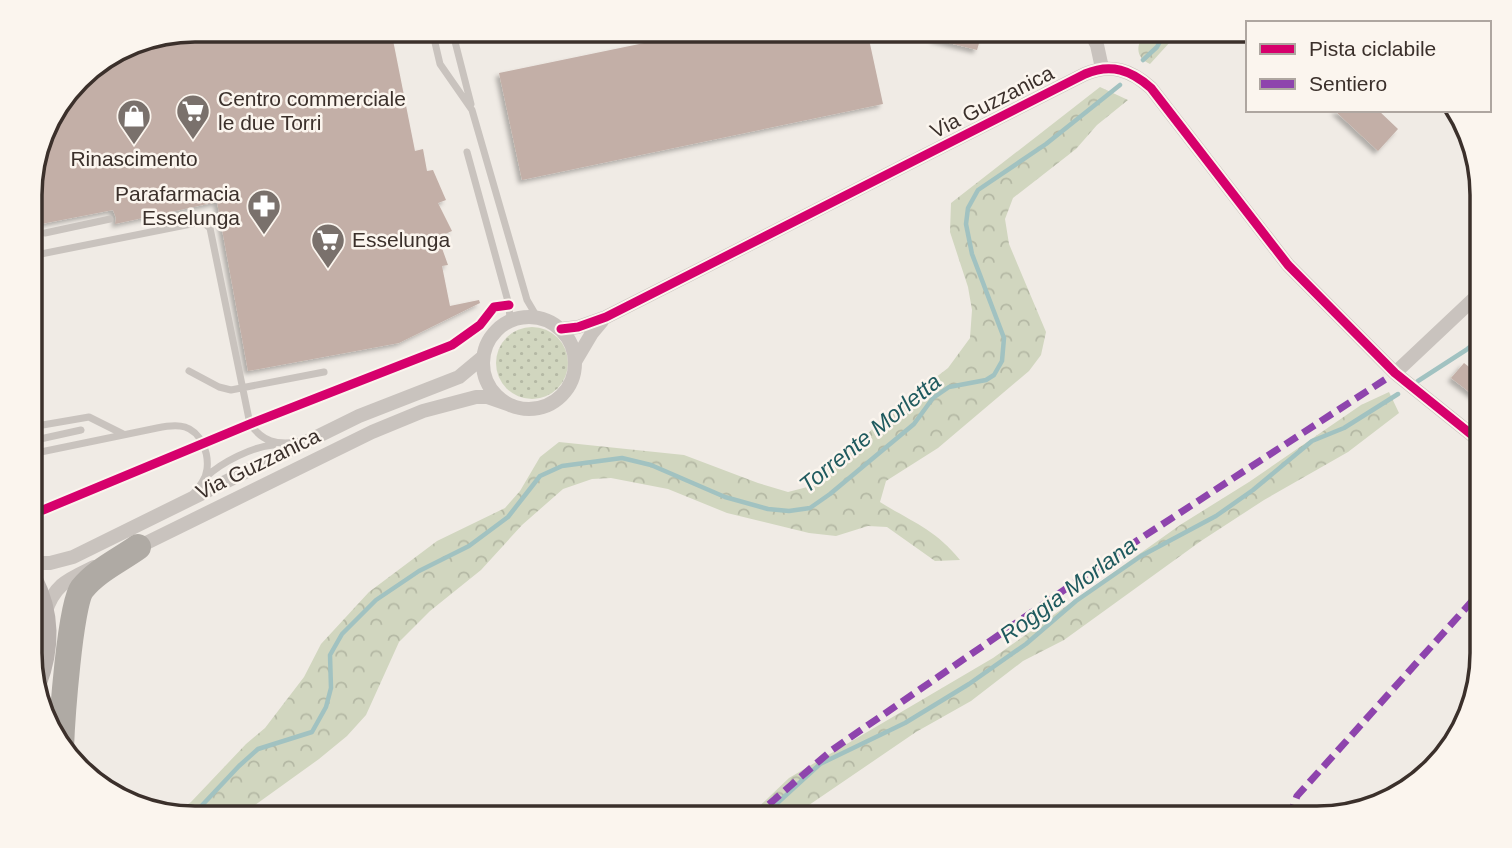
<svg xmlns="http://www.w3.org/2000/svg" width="1512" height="848" font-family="Helvetica,sans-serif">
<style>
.grass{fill:url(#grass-dots)}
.forest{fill:url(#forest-crowns)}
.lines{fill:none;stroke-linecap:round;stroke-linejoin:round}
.stream{stroke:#a1c2c1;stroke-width:4.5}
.building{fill:#c3afa7;filter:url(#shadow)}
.lane{stroke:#c9c3be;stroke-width:7}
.street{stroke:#c9c3be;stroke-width:14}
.primary{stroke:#b8b1ad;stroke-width:23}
.highway{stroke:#afaaa4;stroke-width:26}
.quiet{stroke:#8e44ad;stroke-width:7;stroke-dasharray:14 7;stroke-linecap:butt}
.cycleway-casing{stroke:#fbf5ee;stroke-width:13}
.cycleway{stroke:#d6006c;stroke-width:9}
.labels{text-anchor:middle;stroke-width:5;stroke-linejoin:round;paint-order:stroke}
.poi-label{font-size:21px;fill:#3b302b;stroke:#fbf5ee;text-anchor:start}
.street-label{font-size:21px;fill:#3b302b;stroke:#fbf5ee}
.water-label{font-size:23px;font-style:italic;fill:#1f5a5e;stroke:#fbf5ee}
.rim{fill:none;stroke:#3b302b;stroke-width:3.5}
</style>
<defs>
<pattern id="grass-dots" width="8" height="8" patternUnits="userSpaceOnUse" patternTransform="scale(1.75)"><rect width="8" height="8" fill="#d1d6bf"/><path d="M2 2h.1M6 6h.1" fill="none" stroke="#b4b8a4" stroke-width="1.8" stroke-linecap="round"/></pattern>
<pattern id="forest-crowns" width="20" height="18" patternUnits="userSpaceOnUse" patternTransform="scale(1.75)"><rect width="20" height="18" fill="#d1d6bf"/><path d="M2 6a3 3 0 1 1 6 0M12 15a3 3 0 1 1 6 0" fill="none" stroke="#b4b8a4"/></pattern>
<filter id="shadow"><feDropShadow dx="-3.5" dy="3.5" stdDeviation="2" flood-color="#0004"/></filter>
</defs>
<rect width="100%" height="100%" fill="#f0ebe5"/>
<path class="grass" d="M496 363a36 36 0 1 1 72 0a36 36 0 1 1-72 0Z"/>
<path class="forest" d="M1147,30H1181L1150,64C1133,56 1137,43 1147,30Z
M1100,87L1128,100L1097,125L1076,149L1013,198L1005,219L1009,244L1046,332L1041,355L1029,371L938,448L886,481L880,502C912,522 935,529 960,560L935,561L887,527L868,526L836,536L809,533L727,513L668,489L611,478L592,479L563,489L522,525L481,570L430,611L399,642L366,715L347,736L319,759L237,818H194L176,813L191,802L246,744L265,728L304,677L321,644L369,592L437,541L505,508L520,491L540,457L559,442L684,455L758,483L788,492L815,485L829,465L849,453L883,418L948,368L970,338L972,310L968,287L950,232L951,203Z
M1389,392L1399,413L1348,452L1264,500L1201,541L1064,640L1023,661L971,701L916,732L790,818H747L789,778L993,658L1180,525L1249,482L1361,405Z"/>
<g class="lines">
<path class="stream" d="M1143,60L1157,47L1166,30
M1418,381L1466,350L1482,337
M191,817L239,766L258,749L312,732L326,707L331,688L330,655L342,634L376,600L419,571L469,546L508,517L540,476L562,466L622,458L651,465L725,497L768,509L789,511L810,508L830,494L914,424L933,398L949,387L986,380L994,375L1002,361L1004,338L972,254L966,224L968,208L978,190L1046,144L1120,85
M761,818L820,764L905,723L969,684L1026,644L1076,601L1141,556L1216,516L1253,490L1312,441L1344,428L1398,394"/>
</g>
<path class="building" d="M195,30H391L415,151L423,149L427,171L433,170L446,200L438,203L452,231L438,237L448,265L442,266L450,306L479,300L480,303L399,343L248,371L217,202L115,224L116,218L113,210L31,226V174L47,121L86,71L132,42Z
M707,30H867L883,104L522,180L499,73Z
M936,30H983L977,50L933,39Z
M1334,110H1378L1398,129L1378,151Z
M1464,363L1482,377V402L1451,378Z"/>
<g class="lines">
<path class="lane" d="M432,30L440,64L472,110L527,300L537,317
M452,30L471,104
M467,152L509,305L510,320
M45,233L110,219
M31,256L196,223L205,224L210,228L250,424C263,442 276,445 298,442
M189,371L219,387L231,390L324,372
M31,427L89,417L123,434
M31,441L81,430
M31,454L157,428C166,426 176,424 185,427C201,432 209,453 207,469C206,479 199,487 193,494
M206,477C222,462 252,447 273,445"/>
<path class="street" d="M1089,30L1097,45L1102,68
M483 363a46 46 0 1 1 92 0a46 46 0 1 1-92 0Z
M561,329L578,327L606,317L1085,74C1111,63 1131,70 1151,88L1288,265L1395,373L1482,443
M576,360L592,333L602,321
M1395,373L1482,291
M134,549L372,432L423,411L476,397H487L513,406
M31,563H50L73,557L359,416L459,377L483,357
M45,613C55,584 67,580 94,567"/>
<path class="primary" d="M31,579C49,614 49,647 35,684"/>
<path class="highway" d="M61,748C62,721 70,605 82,589C96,571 120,560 138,547"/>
<path class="quiet" d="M753,818L832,750L1112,557L1395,373
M1289,818L1297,796L1482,590"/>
<g class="cycleway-casing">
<path id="cycleway" d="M561,329L578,327L606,317L1085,74C1111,63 1131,70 1151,88L1288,265L1395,373L1482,443
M31,510H43L250,424L452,345L480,325L494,307L509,305"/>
</g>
<use href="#cycleway" class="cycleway"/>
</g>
<defs>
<g id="supermarket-pin" transform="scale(1.75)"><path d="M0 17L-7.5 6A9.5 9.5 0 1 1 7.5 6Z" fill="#7a716c" stroke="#fbf5ee"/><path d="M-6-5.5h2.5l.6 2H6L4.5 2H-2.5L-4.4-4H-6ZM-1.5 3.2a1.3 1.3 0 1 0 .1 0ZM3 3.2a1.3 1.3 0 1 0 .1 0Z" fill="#fff"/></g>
<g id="shop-pin" transform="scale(1.75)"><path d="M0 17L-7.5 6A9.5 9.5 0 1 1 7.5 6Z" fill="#7a716c" stroke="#fbf5ee"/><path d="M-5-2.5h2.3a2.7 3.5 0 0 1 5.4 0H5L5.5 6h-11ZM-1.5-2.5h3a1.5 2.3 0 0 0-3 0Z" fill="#fff"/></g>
<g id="pharmacy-pin" transform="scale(1.75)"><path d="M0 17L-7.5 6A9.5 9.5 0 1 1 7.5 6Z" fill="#7a716c" stroke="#fbf5ee"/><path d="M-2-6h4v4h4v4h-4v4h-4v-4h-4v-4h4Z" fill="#fff"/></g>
</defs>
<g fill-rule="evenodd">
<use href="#supermarket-pin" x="193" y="111"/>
<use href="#shop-pin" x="134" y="116"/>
<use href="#pharmacy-pin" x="264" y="206"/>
<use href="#supermarket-pin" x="328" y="240"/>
</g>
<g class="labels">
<g class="poi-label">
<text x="218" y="106">Centro commerciale<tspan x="218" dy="24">le due Torri</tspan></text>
<text x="134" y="166" text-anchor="middle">Rinascimento</text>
<text x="240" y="201" text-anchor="end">Parafarmacia<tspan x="240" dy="24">Esselunga</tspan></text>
<text x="352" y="247">Esselunga</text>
</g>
<g class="street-label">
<text transform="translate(992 102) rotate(-27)" y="7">Via Guzzanica</text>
<text transform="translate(258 464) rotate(-26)" y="7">Via Guzzanica</text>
</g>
<g class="water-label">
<text transform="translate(870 433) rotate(-39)" y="8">Torrente Morletta</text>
<text transform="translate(1068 590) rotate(-36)" y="8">Roggia Morlana</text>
</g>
</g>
<path d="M0 0H1512V848H0ZM195 42H1317A153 153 0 0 1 1470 195V653A153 153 0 0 1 1317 806H195A153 153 0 0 1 42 653V195A153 153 0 0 1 195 42Z" fill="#fbf5ee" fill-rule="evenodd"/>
<path class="rim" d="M195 42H1317A153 153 0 0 1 1470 195V653A153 153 0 0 1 1317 806H195A153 153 0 0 1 42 653V195A153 153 0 0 1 195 42Z"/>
<rect x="1246" y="21" width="245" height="91" fill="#fbf5ee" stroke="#aea6a0" stroke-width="2"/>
<rect x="1260" y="44" width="35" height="10" fill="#d6006c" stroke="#aea6a0" stroke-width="2"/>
<text x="1309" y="56" font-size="21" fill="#3b302b">Pista ciclabile</text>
<rect x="1260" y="79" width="35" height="10" fill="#8e44ad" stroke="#aea6a0" stroke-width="2"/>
<text x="1309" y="91" font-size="21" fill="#3b302b">Sentiero</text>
</svg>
